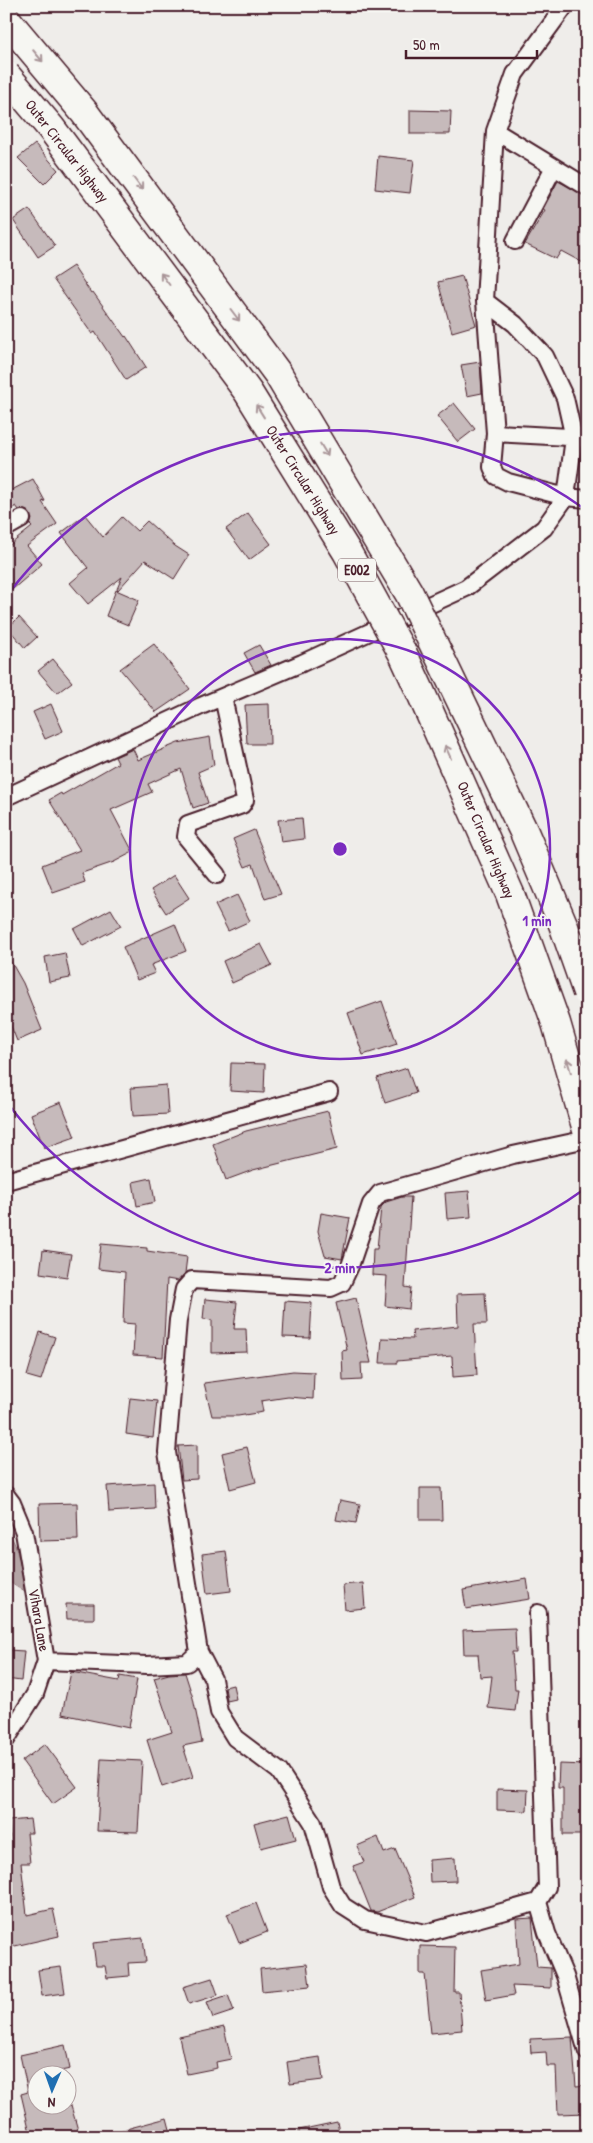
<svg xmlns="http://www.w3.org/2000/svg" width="593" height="2143" font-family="'Patrick Hand',sans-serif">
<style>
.water{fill:#b4a4a5;stroke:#8a6f74}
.building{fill:#c6babb;stroke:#4a1f2b}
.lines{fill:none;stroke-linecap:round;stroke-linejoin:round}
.minor-casing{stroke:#4a1f2b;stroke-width:20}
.minor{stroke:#f6f6f2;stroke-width:16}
.motorway-bridge-casing{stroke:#4a1f2b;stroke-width:31;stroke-linecap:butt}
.motorway-bridge{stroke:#f6f6f2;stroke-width:28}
.oneway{stroke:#a99598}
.ring{fill:none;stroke:#7b2cbf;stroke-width:2.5}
.labels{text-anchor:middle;stroke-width:4;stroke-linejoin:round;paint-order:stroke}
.shield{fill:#f6f6f2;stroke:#7e6067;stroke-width:1}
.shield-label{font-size:14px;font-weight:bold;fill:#4a1f2b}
.street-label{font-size:15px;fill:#4a1f2b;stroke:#f6f6f2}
.centre{fill:#7b2cbf;stroke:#f6f6f2;stroke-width:2.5}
.ring-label{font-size:15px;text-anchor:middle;font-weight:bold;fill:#7b2cbf;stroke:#f6f6f2;stroke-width:4;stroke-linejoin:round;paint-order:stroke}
</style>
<rect width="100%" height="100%" fill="#efedea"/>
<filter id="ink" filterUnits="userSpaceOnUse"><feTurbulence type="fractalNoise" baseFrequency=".02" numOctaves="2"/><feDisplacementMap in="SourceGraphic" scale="10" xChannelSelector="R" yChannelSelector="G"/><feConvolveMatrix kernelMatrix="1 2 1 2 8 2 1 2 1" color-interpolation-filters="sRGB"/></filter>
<g filter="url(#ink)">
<path class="water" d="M6,1525L16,1547L28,1594L6,1580Z"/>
<path class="building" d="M410,110L451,111L450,134H410Z
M35,144L58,170L44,184L18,158Z
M378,156L414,160L410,193L375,189Z
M558,181L587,197V265L561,251L556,259L525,244L545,210L543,209Z
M29,209L55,246L38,257L13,220Z
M73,266L91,293L93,292L125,337L126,336L146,367L126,380L95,332L92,334L53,279Z
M462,276L476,325L452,332L438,282Z
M480,362L482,393L467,396L461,365Z
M454,403L475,429L458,442L437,416Z
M33,479L45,501L42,502L57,524L27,546L42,564L6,595V548L32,527L30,525L32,519L27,511L19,510L16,506L6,512V493Z
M248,513L271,544L249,560L226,529Z
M85,515L103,537L122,517L137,531L147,521L175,546L189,555L174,579L145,560L118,590L117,589L122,577L88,604L70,583L88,568L61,533Z
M116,590L139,600L128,625L106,616Z
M19,617L37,637L25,648L8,628Z
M154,644L190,689L156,712L120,669Z
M259,645L271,665L255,672L244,653Z
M53,659L72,682L57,693L38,671Z
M51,704L63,731L45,739L33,712Z
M269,704L270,744H247L245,705Z
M210,737L214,765L198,772L208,803L193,808L181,769L148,784L152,792L111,810L133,852L114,862L82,873L85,882L53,893L42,865L80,850L49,800L61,793L62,795L118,763L115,757L133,749L138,760L178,743Z
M302,818L304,839L281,842L278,820Z
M254,830L281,894L265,899L253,864L245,867L233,839Z
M174,875L189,898L166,913L151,890Z
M237,895L250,921L228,931L215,905Z
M111,909L121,926L83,946L74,929Z
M175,924L186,951L151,965L155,973L137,980L123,947Z
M261,944L272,965L232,983L223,961Z
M6,953L23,983L42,1030L17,1041L6,1014Z
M65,953L70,978L49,982L45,957Z
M382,1001L397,1044L363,1055L348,1013Z
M231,1063L265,1064L264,1093L230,1091Z
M407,1068L416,1093L385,1103L377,1078Z
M166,1085L168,1114L133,1116L131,1088Z
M61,1102L75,1137L44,1148L31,1114Z
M328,1111L337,1149L253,1170L226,1180L213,1144L246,1131Z
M151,1178L155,1202L137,1206L133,1182Z
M469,1191L471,1217L447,1219L445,1193Z
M402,1197H411L405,1287L411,1288L409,1309L385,1306L387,1276L372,1275L373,1249H377L381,1207L386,1202Z
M321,1213L350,1218L342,1259L325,1256L318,1231Z
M101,1244L147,1248V1251L187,1257L185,1273L178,1281L167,1279L163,1357L133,1355L135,1324L123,1323L125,1272L98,1269Z
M43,1250L71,1254L67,1277L40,1273Z
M485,1293L487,1324H474L477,1375L453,1377L452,1356L397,1361V1363H380L382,1338L413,1339L412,1331L458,1326L457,1294Z
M356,1298L371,1363H361L362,1380L343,1381L342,1351L347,1350L336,1303Z
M205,1299L237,1302L234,1329H246L247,1352L212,1353V1320L203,1319Z
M285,1301L312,1303L310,1338L283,1337Z
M40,1332L55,1337L41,1380L27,1376Z
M293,1371L314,1372L313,1399L288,1397L261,1401L263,1412L238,1416H212L204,1383Z
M130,1398L157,1401L153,1438L126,1434Z
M197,1445V1479L182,1480L178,1446Z
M247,1447L256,1482L230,1489L222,1453Z
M154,1483L155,1509L109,1512L107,1486Z
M420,1488H441L442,1520H420Z
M340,1500L360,1504L356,1523L336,1520Z
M77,1503L78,1540L40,1541L39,1504Z
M226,1551L231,1591L207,1594L202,1554Z
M527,1579L530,1599L466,1609L463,1590Z
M363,1583L365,1608L345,1610L343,1585Z
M66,1604H94V1619H67Z
M515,1628L516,1652H512L515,1689H518L515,1711L488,1708L492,1676L480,1677L478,1654H464L463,1630Z
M8,1650L24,1651L21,1681L6,1679Z
M71,1672L119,1681L120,1676L137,1679L129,1728L62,1714Z
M185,1673L193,1698L202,1742L183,1746L193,1777L162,1787L147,1740L172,1732L154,1678L169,1674Z
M233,1685L236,1699L227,1701L225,1687Z
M45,1744L77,1787L53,1804L22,1761Z
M101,1759L142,1761L138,1832L97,1831Z
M559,1764L587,1765V1820L582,1819V1835H563V1788H558Z
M497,1789L528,1790L527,1811L497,1810Z
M289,1814L296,1839L261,1848L254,1823Z
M30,1819L32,1833H27L30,1863H21L27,1915L53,1909L59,1936L6,1948V1841L11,1840L9,1821Z
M378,1837L384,1853L395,1849L415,1897L377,1912L371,1911L353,1866L364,1862L357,1846Z
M455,1858L456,1881L430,1882L429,1860Z
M256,1903L267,1932L239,1943L227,1914Z
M532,1918L537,1967L551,1968V1988L512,1986L514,1995L486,2000L481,1970L519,1964L516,1919Z
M143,1938L146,1962L128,1963L129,1976L107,1978L105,1966H96L93,1943Z
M420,1946L455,1947L454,1992H459L462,2030L431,2033L425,1974H420Z
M307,1964L310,1986L262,1991L260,1969Z
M61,1967L65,1993L42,1996L38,1970Z
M212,1978L218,1995L189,2004L183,1987Z
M228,1995L234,2011L213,2018L207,2002Z
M224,2027L231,2059L216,2062L217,2068L187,2074L179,2037Z
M572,2037L576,2086L587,2085V2113L558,2114L556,2066H547L546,2052L531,2053L530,2039Z
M65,2045L70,2069L38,2076V2106H71L80,2137H31L21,2094L28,2092L20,2055Z
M320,2057L323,2080L290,2084L287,2062Z
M167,2118L172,2137H116L115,2132Z
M337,2122L340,2137H299V2130Z"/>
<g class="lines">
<g class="minor-casing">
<path id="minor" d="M565,6L515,74L495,131L485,301L495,433L492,467L496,476L508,482L566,497L587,499
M495,131L587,187
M515,241L554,167
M495,433L587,438
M6,528L22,519
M6,797L201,706L302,663L466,588L544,528L566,497L574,438L565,398L545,356L515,324L485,301
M217,875L186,837L188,824L242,805L245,800L223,697
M6,1181L329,1092
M6,1495L12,1503L24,1532L46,1661L35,1694L6,1740
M199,1652L213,1679L219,1712L235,1738L279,1771L313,1823L331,1887L343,1906L365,1920L426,1933L538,1902L547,1887L538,1613
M46,1661L147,1665L187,1663L199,1652L167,1452L178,1320L184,1289L192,1280L331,1288L342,1283L350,1266L371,1204L380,1193L513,1155L587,1139
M538,1902L547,1933L565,1976L587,2052"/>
</g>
<use href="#minor" class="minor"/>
<g class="motorway-bridge-casing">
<path id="motorway-bridge" d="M6,19L84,112L278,374L409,593L524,832L563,924L587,992
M6,75L51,128L248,392L347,552L403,654L421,693L510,894L556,1023L587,1130"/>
</g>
<use href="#motorway-bridge" class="motorway-bridge"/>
</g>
<defs><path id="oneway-shaft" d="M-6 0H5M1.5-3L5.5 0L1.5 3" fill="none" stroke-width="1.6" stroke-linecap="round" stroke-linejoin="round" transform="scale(1.25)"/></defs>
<g class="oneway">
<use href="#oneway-shaft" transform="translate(38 56) rotate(50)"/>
<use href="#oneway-shaft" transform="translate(138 184) rotate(53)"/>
<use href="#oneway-shaft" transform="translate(165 279) rotate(-127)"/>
<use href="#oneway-shaft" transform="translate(235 315) rotate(53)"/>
<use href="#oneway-shaft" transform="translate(260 411) rotate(-122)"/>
<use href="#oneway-shaft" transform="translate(324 450) rotate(59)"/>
<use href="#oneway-shaft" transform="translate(448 752) rotate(-114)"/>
<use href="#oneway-shaft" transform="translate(569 1066) rotate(-106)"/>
</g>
</g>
<g class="ring">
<circle cx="340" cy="849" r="210"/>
<path d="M586 1188A419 419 0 0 1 8 1104M8 594A419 419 0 0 1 586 510"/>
</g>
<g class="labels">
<rect class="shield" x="338" y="558.5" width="38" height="23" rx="4"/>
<g class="shield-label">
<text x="357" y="575">E002</text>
</g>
<g class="street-label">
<text transform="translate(67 151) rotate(52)" y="5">Outer Circular Highway</text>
<text transform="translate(303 480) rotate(58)" y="5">Outer Circular Highway</text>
<text transform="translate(486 840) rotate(67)" y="5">Outer Circular Highway</text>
<text transform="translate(39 1620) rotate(80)" y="5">Vihara Lane</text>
</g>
</g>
<circle cx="340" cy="849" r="8" class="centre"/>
<g class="ring-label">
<text x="537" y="926">1 min</text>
<text x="340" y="1273">2 min</text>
</g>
<rect width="593" height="2143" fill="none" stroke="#f6f6f2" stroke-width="25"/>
<rect x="12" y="12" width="568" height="2118" fill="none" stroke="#4a1f2b" stroke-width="2" filter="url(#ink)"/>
<g transform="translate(52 2090) rotate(182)"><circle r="24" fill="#f6f6f2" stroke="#b1a0a2"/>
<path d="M0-4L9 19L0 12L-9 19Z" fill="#1f6fb2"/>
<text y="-8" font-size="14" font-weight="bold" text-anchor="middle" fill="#4a1f2b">N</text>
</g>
<path d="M406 50v8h131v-8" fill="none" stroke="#4a1f2b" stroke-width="2.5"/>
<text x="413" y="50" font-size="15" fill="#4a1f2b" stroke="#f6f6f2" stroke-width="4" paint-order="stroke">50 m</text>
</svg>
